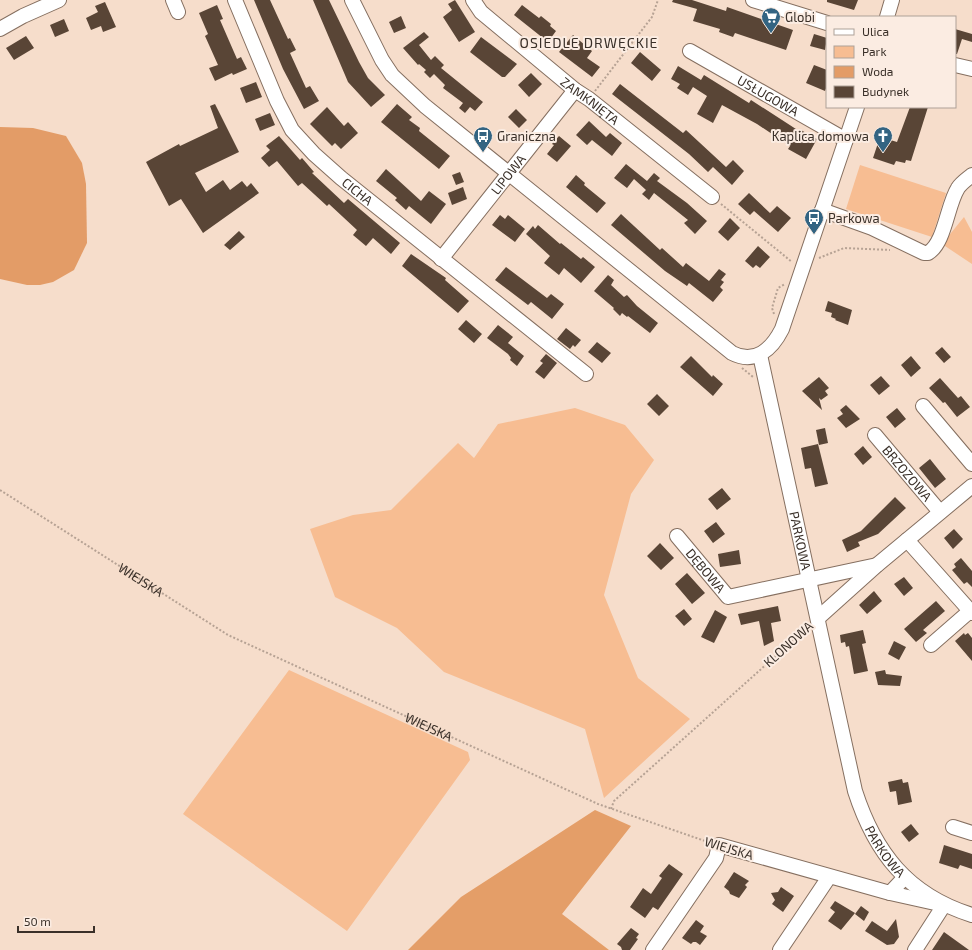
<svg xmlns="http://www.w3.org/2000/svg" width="972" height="950" font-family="'Exo 2',sans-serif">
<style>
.green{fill:#f7bd92}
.forest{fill:#e49e68}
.water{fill:#e39c67}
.building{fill:#594536}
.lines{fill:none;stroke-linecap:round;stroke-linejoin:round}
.minor-casing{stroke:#856f60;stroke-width:16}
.path{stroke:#b6a294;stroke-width:2;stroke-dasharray:2 2;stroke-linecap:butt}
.minor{stroke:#fff;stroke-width:14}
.labels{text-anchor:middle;stroke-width:4;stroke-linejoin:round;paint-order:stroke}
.poi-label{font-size:13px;fill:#3a3029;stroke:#fbece2;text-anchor:start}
.street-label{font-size:13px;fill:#3a3029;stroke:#fbece2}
.neighbourhood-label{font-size:14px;letter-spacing:1px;fill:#3a3029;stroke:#fbece2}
</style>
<rect width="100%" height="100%" fill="#f6ddcb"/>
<path class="green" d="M860,165L946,193L932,237L846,209Z
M964,217L972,232V264L942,244Z
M575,408L625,425L654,460L631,494L604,595L638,678L690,719L604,798L585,729L444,672L397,628L335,597L310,529L353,515L391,510L458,443L474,458L498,424Z
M289,670L468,752L470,760L347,931L183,814Z"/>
<path class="forest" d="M595,810L631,826L562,914L609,950H408L461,897Z"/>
<path class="water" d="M0,127L33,128L66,136L82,163L86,184L87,243L74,270L53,282L40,285H27L0,279Z"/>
<path class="building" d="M254,0H270L288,39L290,38L296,50L290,53L306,88L310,86L319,101L304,109L283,69Z
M313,0H329L359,62L368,78L385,95L371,107L348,82Z
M455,0L475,32L459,42L443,17L452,10L448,4Z
M673,0H692L726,11L727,7L793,30L786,50L735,33L733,37L719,32L720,29L693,21L697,9L672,2Z
M827,0H858L854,10L827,2Z
M105,2L116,27L103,32L101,26L91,30L86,18L98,12L95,6Z
M217,5L223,19L220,20L237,59L241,57L247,69L233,75L232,73L215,81L209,68L218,65L205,36L208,34L199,13Z
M522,5L539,18L541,16L551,24L550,26L556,31L548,42L514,15Z
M401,16L406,28L394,33L389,22Z
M64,19L69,31L55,37L50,25Z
M955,29L972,34V42L962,39L957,54H955Z
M424,32L429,37L419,45L431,60L435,56L444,65L441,68L483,102L475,111L470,107L465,113L459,108L463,103L443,88L445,85L434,74L430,78L424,72L426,70L419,64L418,65L403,48Z
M814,34L827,38L825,50L810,46Z
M573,35L592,51L587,58L600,67L592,77L559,52Z
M26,36L34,48L14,60L6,48Z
M481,37L517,64L505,77H502L470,52Z
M640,52L661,70L652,81L631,63Z
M814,65L827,70V86L825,91L806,83Z
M678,66L701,80L704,75L749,103L751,100L799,131V129L817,139L806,159L788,149L790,146L757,124L722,105L713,123L697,114L707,96L693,87L688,95L677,88L680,84L671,79Z
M531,73L542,84L529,97L518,85Z
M256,82L262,97L246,103L240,88Z
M620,84L683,133L686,130L726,167L733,160L744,171L732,185L713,167L708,172L689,154L612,94Z
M215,104L239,152L195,173L206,192L223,180L230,190L242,181L247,187L251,183L259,193L203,233L181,199L169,206L146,162L179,144L180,146L218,128L210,106Z
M397,104L412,117L409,120L420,128L419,131L450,156L439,169L381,122Z
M327,107L344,126L348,122L358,133L341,149L335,143L332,146L310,124Z
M910,107H928L911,161L906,160L905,163L896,161L894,165L873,158L879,140L886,142L887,139L897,142Z
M516,109L527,120L519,128L508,117Z
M270,113L275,125L260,131L255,119Z
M589,121L606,137L610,133L622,143L612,156L592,140L587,145L576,135Z
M279,136L300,160L302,158L314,172L312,173L344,203L348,199L400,243L391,254L373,238L366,246L353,235L357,230L329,204L327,206L302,183L298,186L277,161L269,167L261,158L270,150L266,146Z
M559,136L571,146L557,162L547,154L554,145L552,144Z
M626,164L647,181L654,173L660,178L657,181L687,203L707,221L695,234L684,223L688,220L654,193L649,200L642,194L646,190L634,179L627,188L614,178Z
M386,169L421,201L429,191L446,204L431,224L409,206L406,210L395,200L397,198L376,181Z
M460,172L464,182L456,185L452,175Z
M576,175L585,183L584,185L606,203L597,213L566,187Z
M463,187L467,199L452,205L448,193Z
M749,193L770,213L777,206L791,218L778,232L754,211L750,215L738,204Z
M621,214L660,250L662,248L683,267L686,263L709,281L719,269L726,274L721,280L724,282L720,287L723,290L713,302L689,283L687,286L665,271L611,225Z
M500,215L505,219L508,215L525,229L515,242L492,225Z
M730,218L740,228L728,241L718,232Z
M538,225L560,244L561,243L581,259L583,257L595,267L581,283L564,268L559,275L544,263L550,256L526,234L533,226L535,229Z
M239,231L245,237L230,250L224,245Z
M758,246L770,257L760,268L756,265L753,268L745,261Z
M411,254L446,278L445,280L469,301L458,313L402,266Z
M506,267L547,298L551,294L564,304L552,319L531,302L528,305L495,280Z
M608,275L614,280L611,285L624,297L627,295L637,306L658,323L650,333L628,316L627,317L622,313L620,316L613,309L614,308L594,291Z
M828,301L852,310L848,325L835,320L836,319L831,317L832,313L825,311Z
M466,320L482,334L474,343L458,329Z
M498,325L513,337L508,343L524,356L517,366L510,360L511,358L508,354L487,338Z
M566,328L581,340L575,347L573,345L570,349L557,339Z
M597,342L611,353L602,363L588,352Z
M942,347L951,357L944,363L935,353Z
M546,354L557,363L544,379L535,372L543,363L540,361Z
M691,356L712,377L713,375L723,384L713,396L680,367Z
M911,356L921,368L911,377L901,365Z
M881,376L890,386L879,395L870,385Z
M819,377L829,388L825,391L828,395L821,400L819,398L822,410L802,391Z
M940,378L958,398L961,396L970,407L957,417L945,402L943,403L929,388Z
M657,394L669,406L659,416L647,404Z
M846,405L860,419L846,428L837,418L843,414L840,410Z
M897,408L906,419L895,428L886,417Z
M825,428L828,443L819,445L816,430Z
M818,444L828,484L815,487L811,468L805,469L801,448Z
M863,446L872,457L863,465L854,454Z
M930,459L946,479L935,488L919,468Z
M722,488L731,499L717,510L708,499Z
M895,497L906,508L878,534L858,542L860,546L847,552L842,540L861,531Z
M716,522L725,534L713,543L704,531Z
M954,529L963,539L953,549L944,538Z
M660,543L674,558L661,570L647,556Z
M739,550L741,564L720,567L718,554Z
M961,558L972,571V587L967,582L964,584L952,570L956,567L954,564Z
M687,573L705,593L692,604L675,584Z
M904,577L913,588L904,596L894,584Z
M874,591L882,601L867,614L859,605Z
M936,601L945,611L923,630L927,633L916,642L904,629Z
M778,606L781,621L771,623L774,641L764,646L759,621L741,625L738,614Z
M684,609L692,619L684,626L675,616Z
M715,610L727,617L714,643L701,637Z
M863,630L866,643L862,644L868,671L854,674L849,646L846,647L845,642L841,643L840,635Z
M964,633L965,635L968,633L972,638V661L955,641Z
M894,641L906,647L899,660L888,654Z
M885,670L886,674L902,676L900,686L878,685L875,672Z
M902,779L903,783L908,782L912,802L898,805L896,791L890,792L888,782Z
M911,824L919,834L909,842L901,832Z
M944,845L972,854V869L960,865L958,869L939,863Z
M669,864L683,874L658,910L653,907L645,918L630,907L643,888L651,894L662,878L659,876Z
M734,872L749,881L745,885L747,887L739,898L730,894L729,891L724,887Z
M781,887L794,896L783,912L772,904L775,900L771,893L778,892Z
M835,901L855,913L841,930L828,921L835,912L830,908Z
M861,906L869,912L864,921L855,914Z
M896,919L899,937L894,944L887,945L865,931L872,921L887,931Z
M696,920L704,926L700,932L707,936L700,945L696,942H693L691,944L682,938Z
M631,928L639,934L636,938L638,939L630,950H622L621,947L617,944Z
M944,932L969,950H932Z"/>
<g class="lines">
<g class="minor-casing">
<g id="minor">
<path d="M173,0L178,12"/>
<path id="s2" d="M235,0L277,101L292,130L314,154L341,178L586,374"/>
<path d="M352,0L382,60L392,75L425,106L732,353C755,365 772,349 782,329L857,107"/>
<path id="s3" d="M473,0L481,12L575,90L589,99L712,197"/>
<path d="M753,0L827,23"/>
<path d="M887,17L892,0"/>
<path d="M0,29L23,16L59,0"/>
<path id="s4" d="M690,51L846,140"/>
<path d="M955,65L972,69"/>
<path d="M822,210L872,228L924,253H928C945,243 947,205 958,188C961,183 967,179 972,175"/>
<path id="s5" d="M441,259L575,90"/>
<path id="s6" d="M760,355L855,791C875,853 908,895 972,915"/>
<path d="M923,406L972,464"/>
<path id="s7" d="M875,435L940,512"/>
<path id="s8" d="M677,536L728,597L877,565"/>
<path d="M907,540L972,613"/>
<path d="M818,618L877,565L972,486"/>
<path d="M931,645L970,611"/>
<path d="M953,827L972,833"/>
<path d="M890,893L944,905L915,950"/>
<path d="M653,950L716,858L719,845L890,893L905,877"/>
<path d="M780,950L829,877"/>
</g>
</g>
<g class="path">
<path d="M595,91L652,17L658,0"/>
<path d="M721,204L792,262"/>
<path d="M819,258L844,248L890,250"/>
<path d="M774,314L772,308L778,288L785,284"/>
<path d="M742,368L753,377"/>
<path id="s1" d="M0,490L228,635L598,804L708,842"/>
<path d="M611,809L614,801L808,627"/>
</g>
<use href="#minor" class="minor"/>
</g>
<defs>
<g id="supermarket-pin" transform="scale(1)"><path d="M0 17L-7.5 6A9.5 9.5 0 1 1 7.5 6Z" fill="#336482" stroke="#fbece2"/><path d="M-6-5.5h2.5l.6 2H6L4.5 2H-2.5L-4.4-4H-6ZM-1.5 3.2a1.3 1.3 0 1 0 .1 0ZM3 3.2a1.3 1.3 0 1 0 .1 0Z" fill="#fff"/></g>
<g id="bus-pin" transform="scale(1)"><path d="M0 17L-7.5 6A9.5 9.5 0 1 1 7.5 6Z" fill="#336482" stroke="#fbece2"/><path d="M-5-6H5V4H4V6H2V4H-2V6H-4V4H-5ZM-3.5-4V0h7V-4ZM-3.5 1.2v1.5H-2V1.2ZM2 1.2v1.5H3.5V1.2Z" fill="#fff"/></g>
<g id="church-pin" transform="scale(1)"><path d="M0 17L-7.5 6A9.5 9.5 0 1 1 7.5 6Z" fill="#336482" stroke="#fbece2"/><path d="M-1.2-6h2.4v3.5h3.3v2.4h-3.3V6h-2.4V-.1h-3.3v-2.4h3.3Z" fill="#fff"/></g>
</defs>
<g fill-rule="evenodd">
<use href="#supermarket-pin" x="771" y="17"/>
<use href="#bus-pin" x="483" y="136"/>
<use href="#church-pin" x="883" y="136"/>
<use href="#bus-pin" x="814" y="218"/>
</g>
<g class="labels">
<g class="poi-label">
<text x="785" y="22">Globi</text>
<text x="497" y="141">Graniczna</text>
<text x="869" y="141" text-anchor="end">Kaplica domowa</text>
<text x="828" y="223">Parkowa</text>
</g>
<g class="street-label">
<text dy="5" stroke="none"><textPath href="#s4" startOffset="90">USŁUGOWA</textPath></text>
<text dy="5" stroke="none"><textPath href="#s3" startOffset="155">ZAMKNIĘTA</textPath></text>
<text dy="5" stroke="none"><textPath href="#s5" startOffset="108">LIPOWA</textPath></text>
<text dy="5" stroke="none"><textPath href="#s2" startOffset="232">CICHA</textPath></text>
<text dy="5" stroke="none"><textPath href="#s7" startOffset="50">BRZOZOWA</textPath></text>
<text dy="5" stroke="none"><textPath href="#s6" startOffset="190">PARKOWA</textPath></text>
<text dy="5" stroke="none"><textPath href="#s8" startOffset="45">DĘBOWA</textPath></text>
<text dy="5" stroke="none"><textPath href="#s1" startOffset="167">WIEJSKA</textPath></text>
<text transform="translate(788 644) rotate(-42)" y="5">KLONOWA</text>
<text dy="5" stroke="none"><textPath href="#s1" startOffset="491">WIEJSKA</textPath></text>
<text transform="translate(729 848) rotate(17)" y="5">WIEJSKA</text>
<text dy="5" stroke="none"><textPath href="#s6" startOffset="514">PARKOWA</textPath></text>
</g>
<g class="neighbourhood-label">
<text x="589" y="48">OSIEDLE DRWĘCKIE</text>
</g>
</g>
<rect x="826" y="16" width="130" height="92" fill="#fbece2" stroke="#aea198"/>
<rect x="834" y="29" width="20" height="6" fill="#ffffff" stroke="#aea198"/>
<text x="862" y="36" font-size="12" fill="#3a3029">Ulica</text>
<rect x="834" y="46" width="20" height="12" fill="#f7bd92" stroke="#aea198"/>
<text x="862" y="56" font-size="12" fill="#3a3029">Park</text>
<rect x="834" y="66" width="20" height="12" fill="#e39c67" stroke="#aea198"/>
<text x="862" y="76" font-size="12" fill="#3a3029">Woda</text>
<rect x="834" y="86" width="20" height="12" fill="#594536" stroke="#aea198"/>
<text x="862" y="96" font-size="12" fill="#3a3029">Budynek</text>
<path d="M18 926v6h76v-6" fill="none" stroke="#3a3029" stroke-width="2"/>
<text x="24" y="926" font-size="12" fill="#3a3029" stroke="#fbece2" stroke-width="3" paint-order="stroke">50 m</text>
</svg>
